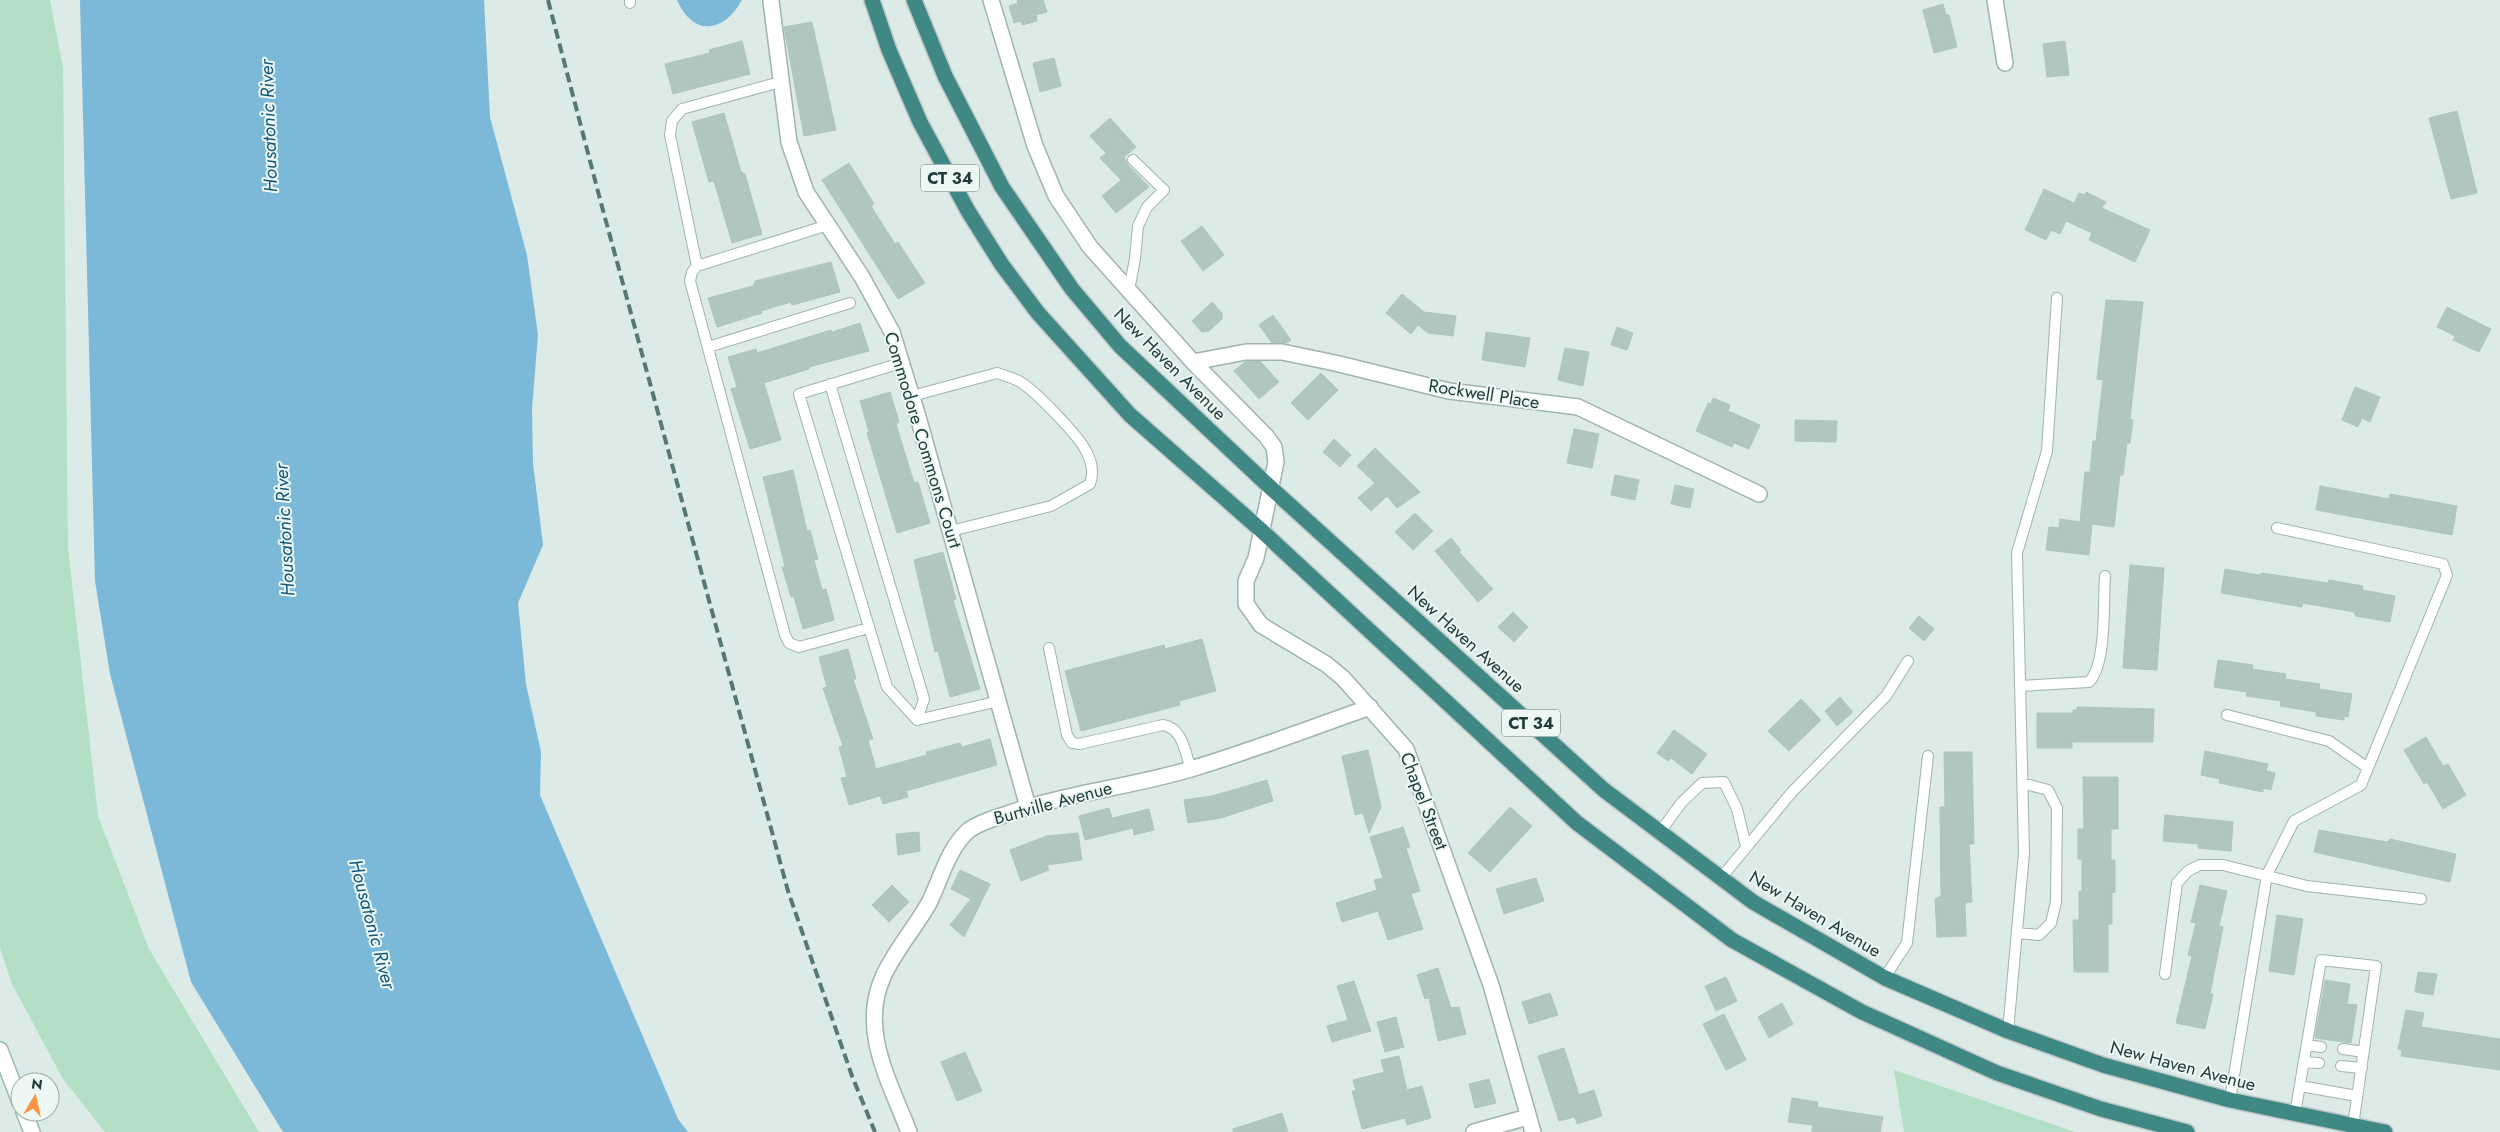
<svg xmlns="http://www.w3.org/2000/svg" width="2500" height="1132" font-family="Jost,sans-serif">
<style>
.green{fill:#b2dfc6}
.water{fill:#7cb9d8}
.building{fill:#b1c6c0;stroke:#aec5bf}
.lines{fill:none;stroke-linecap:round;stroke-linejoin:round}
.service-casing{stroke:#9fb3af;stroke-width:12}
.minor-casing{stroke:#9fb3af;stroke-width:18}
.secondary-casing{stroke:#9ab8b2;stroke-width:18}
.trunk-casing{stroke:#c0c8c8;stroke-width:18}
.service{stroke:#fff;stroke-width:10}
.minor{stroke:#fff;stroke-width:15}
.secondary{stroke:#fff;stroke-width:15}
.trunk{stroke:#408884;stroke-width:15}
.rail{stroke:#567875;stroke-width:4;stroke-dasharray:10 5;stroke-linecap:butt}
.labels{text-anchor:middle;stroke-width:4;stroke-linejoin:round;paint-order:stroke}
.shield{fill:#edf7f4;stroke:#5b7471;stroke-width:1}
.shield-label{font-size:16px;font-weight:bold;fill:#1d3c39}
.street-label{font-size:18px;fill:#1d3c39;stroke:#edf7f4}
.water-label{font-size:19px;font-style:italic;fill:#11587d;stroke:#edf7f4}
</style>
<rect width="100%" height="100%" fill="#dcebe7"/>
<path class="green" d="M0,0H50L63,68L68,548L98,816L149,949L259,1132H105L63,1079L12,984L0,948Z
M1894,1070L2075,1132H1904Z"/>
<path class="water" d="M80,0H484L490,117L527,255L538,335L532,409L533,463L543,545L518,603L526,684L541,752L540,795L678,1119L688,1132H283L191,982L110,674L95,581Z
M677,0H742C724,33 693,37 677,0Z"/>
<path class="building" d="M1017,0H1043L1047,12L1036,15L1037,21L1022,25L1021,21L1014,23L1009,6L1018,3Z
M1943,4L1946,15H1949L1957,47L1934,53L1923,10Z
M812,22L836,130L804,136L784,27Z
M742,41L750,74L673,94L665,64L710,53L709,50Z
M2065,41L2069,75L2047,77L2043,44Z
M1054,58L1061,86L1040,92L1033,63Z
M2457,111L2477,193L2451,199L2429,118Z
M724,113L741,172L745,174L762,234L732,243L714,181L709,182L692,122Z
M1110,118L1136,147L1124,157L1128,165L1149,187L1116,213L1102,196L1121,180L1100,158L1106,153L1090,136Z
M849,163L874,204L871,206L895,244L898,242L925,283L898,299L822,180Z
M2044,189L2074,203L2079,193L2085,195L2086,192L2106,202L2102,208L2150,230L2135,262L2089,240L2092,233L2066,221L2060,234L2051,230L2046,240L2025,230Z
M1202,226L1224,255L1203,271L1181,241Z
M831,262L840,292L792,305L791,302L761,311L762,313L717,327L708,298L753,286L755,281Z
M1402,294L1424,312L1456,316L1453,336L1428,333L1418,325L1411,334L1386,313Z
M2106,300L2143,302L2130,419L2133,420L2130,443H2127L2123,475H2120L2114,527L2092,524L2089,555L2046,550L2049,527L2059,528L2060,519L2080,522L2085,472H2090L2093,441H2096L2103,380L2097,379Z
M1212,302L1222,313V319L1209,331L1202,332L1192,321Z
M2447,307L2491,329L2479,352L2453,340L2455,336L2437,327Z
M1273,315L1291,340L1287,343H1272L1259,325Z
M860,323L869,351L809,367V369L764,383L781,440L750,449L731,389L737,387L728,357L756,349L757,353L831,330L832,332Z
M1617,327L1633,333L1627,350L1611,345Z
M1486,332L1530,338L1525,367L1482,360Z
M1565,348L1589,352L1583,386L1558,380Z
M1260,361L1279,382L1259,399L1234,371L1245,362Z
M1321,373L1338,390L1308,420L1291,403Z
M2355,387L2380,397L2370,422L2362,418L2358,427L2342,420Z
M890,392L899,422L896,424L914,483L918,482L930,523L897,533L867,433L869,432L860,401Z
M1713,398L1730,405L1728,411L1760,425L1749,449L1734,443L1732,447L1696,431L1708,403L1711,404Z
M1795,420L1837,421L1836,442L1795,441Z
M1574,429L1599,434L1592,468L1567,463Z
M1334,439L1351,455L1340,467L1323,452Z
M1375,448L1420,492L1397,508L1387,496L1371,511L1358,498L1375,483L1357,466Z
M793,470L807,531L810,530L818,559L814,560L822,590L826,589L834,620L803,629L794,597H791L782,567H785L763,477Z
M1615,475L1639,480L1635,500L1611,495Z
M1675,485L1694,489L1690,508L1671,504Z
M2320,486L2389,499L2390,494L2457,506L2452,535L2316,510Z
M1415,513L1433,531L1413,550L1395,532Z
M1451,538L1461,550L1459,552L1493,589L1478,602L1435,551Z
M943,552L956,599L953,600L980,689L950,697L938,651L935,652L914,560Z
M2130,565L2164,568L2157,670L2123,668Z
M2225,569L2259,575L2262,573L2328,583L2329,580L2363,586L2362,590L2395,596L2390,622L2356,616L2354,612L2303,603L2302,607L2221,593Z
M1513,612L1528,627L1514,642L1498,627Z
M1919,616L1934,629L1924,641L1909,628Z
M1202,639L1216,691L1179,701L1180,705L1081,731L1065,671L1164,645L1165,649Z
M848,649L856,679H853L873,739L868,740L876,769L927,755L926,752L960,743L962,747L990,739L997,765L906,791L908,797L883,804L880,796L849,805L841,778L847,777L839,747L843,746L823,688L827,687L819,657Z
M2218,660L2253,665L2252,669L2286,674L2285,679L2320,684L2319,689L2352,694L2348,717L2344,716V720L2316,716V712L2280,706L2281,701L2246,696L2247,692L2214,687Z
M1840,697L1853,712L1837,726L1825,711Z
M1801,699L1821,720L1789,751L1768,731Z
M2077,707L2154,709L2153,742H2072V748H2037V713H2073V710H2077Z
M1674,730L1707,754L1692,774L1671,758L1668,761L1657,753Z
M2426,737L2443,766L2448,764L2466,795L2443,809L2427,782L2424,784L2404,750Z
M1368,750L1381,807L1369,833L1363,813L1355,815L1342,756Z
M2205,751L2268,764L2266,771L2275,773L2271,790L2263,788V792L2219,783L2220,779L2201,775Z
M1944,752H1972L1974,844H1969L1972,902L1965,903L1966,936L1937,937L1935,899L1941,896L1940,807H1945Z
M2083,777H2118V829H2111V860H2115V892L2112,893V924H2108V972H2074L2073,920H2079V891H2082V859H2078V829H2084Z
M1267,780L1273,801L1221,818L1188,823L1184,800L1212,796Z
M1510,807L1532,826L1490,872L1468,853Z
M1109,808L1112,818L1149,809L1154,830L1134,835L1133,828L1085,840L1079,816Z
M2165,815L2233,822L2231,851L2198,848V844L2163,841Z
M1403,827L1410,847L1406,848L1420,891L1411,894L1423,929L1388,940L1378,911L1342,922L1336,903L1377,890L1374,880L1383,878L1370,837Z
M2319,830L2387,842L2390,839L2456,854L2450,882L2314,852Z
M919,832L920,851L898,855L896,834Z
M1078,833L1082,860L1047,865L1049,870L1021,881L1010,850L1047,836Z
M960,870L990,884L964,937L950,925L971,899L951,889Z
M1536,878L1544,901L1504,914L1496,889Z
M892,885L909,902L889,922L872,905Z
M2200,885L2227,891L2219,926L2223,927L2210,994H2213L2205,1029L2176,1023L2192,956L2188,955L2196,923L2191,922Z
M2277,915L2303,919L2294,975L2269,971Z
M1438,968L1451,1008L1459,1007L1466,1034L1438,1041L1429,998L1425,999L1417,975Z
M2418,972L2437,974L2433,995L2415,992Z
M1726,977L1737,1001L1716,1011L1705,986Z
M2325,980L2350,984L2347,1004L2357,1005L2351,1043L2315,1038Z
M1354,981L1371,1031L1332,1042L1327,1026L1348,1020L1337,986Z
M1550,993L1558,1015L1529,1024L1522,1002Z
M1782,1003L1793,1024L1769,1038L1758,1017Z
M2406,1010L2424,1013L2421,1027L2500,1039V1070L2401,1056L2402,1050L2398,1049Z
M1724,1014L1746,1060L1726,1070L1703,1024Z
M1396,1017L1404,1047L1385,1052L1377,1022Z
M1564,1048L1579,1095L1594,1090L1602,1116L1577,1124L1575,1117L1559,1121L1538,1056Z
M965,1052L982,1091L957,1101L941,1062Z
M1399,1056L1407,1090L1422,1086L1431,1118L1407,1125L1405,1118L1362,1129L1352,1091H1356L1353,1080L1384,1072L1381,1060Z
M1489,1079L1496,1103L1475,1108L1469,1084Z
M1792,1098L1818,1102L1817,1107L1883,1117L1880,1132H1812L1813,1125L1788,1122Z
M1282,1113L1288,1132H1233V1129Z"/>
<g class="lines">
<g class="service-casing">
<path id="service" d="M630,0V3
M828,225L697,266L692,272L690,281L785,635L789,643L799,647L869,628
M697,266L670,135L672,121L682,109L780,82
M1129,290L1135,259L1138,226L1147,207L1164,190L1133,160
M708,347L850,303
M830,384L924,699L917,720L887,687L799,394L901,363
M912,396L997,373C1005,376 1015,378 1022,383C1037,393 1079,436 1086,451C1092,462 1094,473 1090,484L1051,506L951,531
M1049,648L1067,735L1072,743L1079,744L1163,725C1183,728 1185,753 1191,769
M2020,686L2089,682C2107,664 2103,602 2105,576
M2227,715L2329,741L2368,768
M917,720L999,701
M1660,832L1682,802L1702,783L1724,782L1737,809L1746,846
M1721,878L1792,792L1886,696L1908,661
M2017,933L2039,935L2051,923L2056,902L2057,808L2048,790L2022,783
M2165,974L2177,883L2188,871L2200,865H2223L2307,886L2421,899
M1885,977L1907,943L1928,756
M2008,1031L2024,853L2017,553L2047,451L2057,298
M2307,1045L2321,1047
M2343,1049L2364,1052
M2304,1062L2319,1063
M2341,1066L2362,1068
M2300,1086L2357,1096
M2230,1100L2267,875L2294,821L2361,785L2447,575L2443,564L2277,528
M2295,1114L2321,960L2376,966L2353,1126"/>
</g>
<g class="minor-casing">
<path id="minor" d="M991,0L1035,146L1056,196L1090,247L1193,362L1266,436L1274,447L1276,462L1256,558L1246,581V604L1261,625L1326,664L1343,678L1406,749L1491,985L1533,1132
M1995,0L2005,63
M771,1L789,142L806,192L862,277L892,332L918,417L1028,807
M1193,362L1246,352H1282L1335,363L1449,391L1578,407L1759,494
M909,1132C890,1082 859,1030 883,977C895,950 915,928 929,903C941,879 948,848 969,830C980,822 995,818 1007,814C1067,793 1131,787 1191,769C1251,751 1311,728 1370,707
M1474,1132L1528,1117"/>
</g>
<g class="secondary-casing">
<path id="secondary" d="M0,1050L20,1102
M24,1112L32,1132"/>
</g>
<g class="trunk-casing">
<path id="trunk" d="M872,0L889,50L920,122L968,211L1002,265L1038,313L1130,415L1262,531L1577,823L1732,940L1862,1012L1997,1073L2101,1109L2187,1132
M914,0L945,76L1002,187L1072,289L1120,346L1272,489L1604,790L1753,902L1885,978L2008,1031L2103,1065L2230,1100L2385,1132"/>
</g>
<use href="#service" class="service"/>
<use href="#minor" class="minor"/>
<use href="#secondary" class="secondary"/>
<use href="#trunk" class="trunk"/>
<path class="rail" d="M548,0L601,203L788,891L852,1076L875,1132"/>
</g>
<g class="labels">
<g class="shield">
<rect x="921" y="164.5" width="58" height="27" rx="4"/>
<rect x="1502" y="709.5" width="58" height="27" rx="4"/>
</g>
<g class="shield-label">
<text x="950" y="184">CT 34</text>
<text x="1531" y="729">CT 34</text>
</g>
<g class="street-label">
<text transform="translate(1170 364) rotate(45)" y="6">New Haven Avenue</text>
<text transform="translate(1484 394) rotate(9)" y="6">Rockwell Place</text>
<text transform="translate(923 440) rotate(73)" y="6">Commodore Commons Court</text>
<text transform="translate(1466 639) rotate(42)" y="6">New Haven Avenue</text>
<text transform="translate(1424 801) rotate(69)" y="6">Chapel Street</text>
<text transform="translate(1053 803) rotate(-15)" y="6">Burtville Avenue</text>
<text transform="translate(1815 914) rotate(31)" y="6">New Haven Avenue</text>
<text transform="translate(2183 1066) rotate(15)" y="6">New Haven Avenue</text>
</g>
<g class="water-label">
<text transform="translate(268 126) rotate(-92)" y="7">Housatonic River</text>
<text transform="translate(284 530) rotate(-93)" y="7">Housatonic River</text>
<text transform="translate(373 924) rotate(75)" y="7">Housatonic River</text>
</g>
</g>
<g transform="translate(35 1097) rotate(9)"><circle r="24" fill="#edf7f4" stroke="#9aaca9"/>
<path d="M0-4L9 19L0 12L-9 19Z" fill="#ff9446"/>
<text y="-8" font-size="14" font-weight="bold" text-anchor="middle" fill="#1d3c39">N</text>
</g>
</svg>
